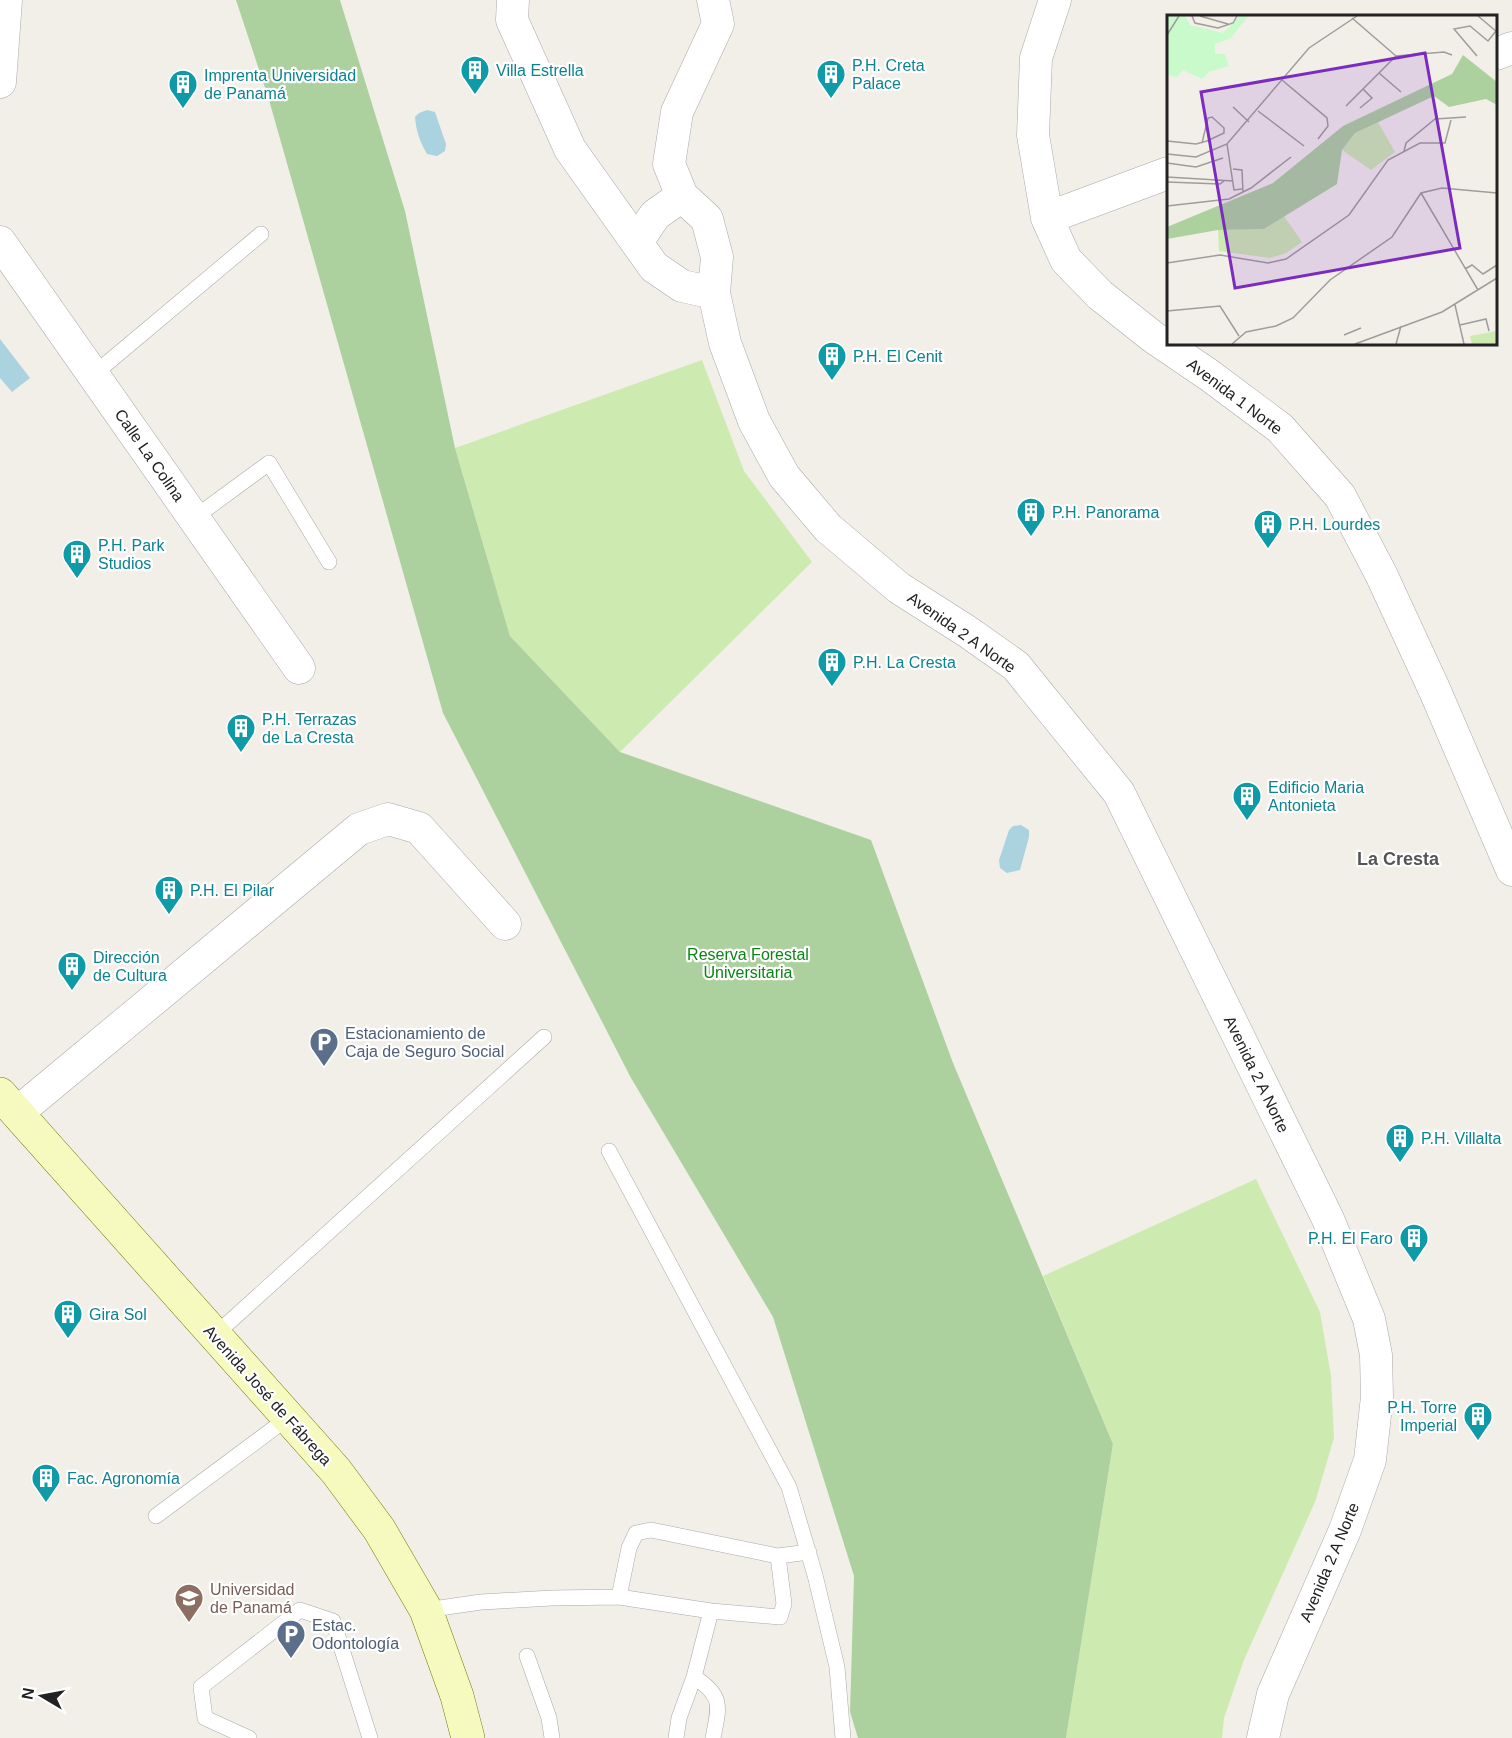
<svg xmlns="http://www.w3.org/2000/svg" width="1512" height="1738" font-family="Helvetica,sans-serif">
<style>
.grass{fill:#cdebb0}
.forest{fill:#add19e}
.water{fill:#aad3df}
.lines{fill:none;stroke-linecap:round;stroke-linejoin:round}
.lane-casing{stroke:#a9a9a9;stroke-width:16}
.street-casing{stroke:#a9a9a9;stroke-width:33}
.secondary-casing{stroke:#707d05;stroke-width:34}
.lane{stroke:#fff;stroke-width:15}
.street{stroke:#fff;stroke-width:32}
.secondary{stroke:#f7fabf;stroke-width:33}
.labels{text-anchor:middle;stroke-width:4.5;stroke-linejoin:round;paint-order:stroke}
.culture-label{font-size:16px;fill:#0d838f;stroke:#fff;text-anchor:start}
.street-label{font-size:16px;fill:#222;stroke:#fff}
.park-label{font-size:16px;fill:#0c8416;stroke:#fff}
.service-label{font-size:16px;fill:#4e5e75;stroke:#fff;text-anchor:start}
.education-label{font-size:16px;fill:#785e54;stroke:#fff;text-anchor:start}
.neighbourhood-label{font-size:18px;font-weight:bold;fill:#555;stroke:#fff}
.inset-road{fill:none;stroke:#9f9d99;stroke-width:1.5}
.view{fill:#7b2cbf;fill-opacity:0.15;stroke:#7b2cbf;stroke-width:3}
.inset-edge{fill:none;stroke:#222;stroke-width:3}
</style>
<rect width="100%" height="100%" fill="#f2efe9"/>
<path class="grass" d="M702,360L744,471L812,562L620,752L510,636L455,448Z
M1256,1179L1320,1312L1331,1376L1334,1438L1315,1502L1244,1660L1224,1718L1222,1738H1066L1113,1444L1043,1276Z"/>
<path class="forest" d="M236,0H340L405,211L455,448L510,636L620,752L871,840L953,1063L1113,1444L1066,1738H858L850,1712L854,1576L773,1317L631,1078L443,713L269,100Z"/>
<path class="water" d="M427,110L435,112L446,144L445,151L437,156L427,154C420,142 416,131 415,117L419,113Z
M0,339L30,378L12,392L0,378Z
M1021,825L1029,830V837L1020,870L1007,873L1000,868L999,860L1009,830L1013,826Z"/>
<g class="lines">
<g class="lane-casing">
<path id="lane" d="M93,375L261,234
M194,518L269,463L329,562
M609,1151L789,1487L815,1575L837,1667L843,1738
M215,1335L544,1037
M156,1516L289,1417
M619,1597L629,1548L636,1533L651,1530L778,1556L809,1552
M426,1610L481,1602L552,1598L619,1597L711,1611L780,1617L784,1604L778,1556
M527,1656L549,1718L552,1738
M694,1677C724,1696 719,1707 713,1738
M249,1738L205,1718L201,1687L300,1610L333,1621L370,1738
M676,1738L679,1718L694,1677L711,1611"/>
</g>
<g class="street-casing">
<path id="street" d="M513,0L512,20L570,149L654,267L682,286L714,293
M713,0L718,24L677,112L669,164L682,196L707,219L717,257L714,293L725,343L754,421L784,476L828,528L899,588L968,632L1016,666L1119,793L1328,1219L1369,1319L1376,1355L1377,1397L1370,1460L1345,1530L1273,1694L1263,1738
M1055,0L1036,58L1033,135L1047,218L1066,260L1100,295L1153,337L1209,375L1280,428L1340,496L1381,574L1435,691L1512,870
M1496,54L1512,48
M0,82L6,0
M1047,218L1168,173
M0,242L299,668
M637,242L655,215L682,196
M17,1113L359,829L388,819L419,828L505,924"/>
</g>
<g class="secondary-casing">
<path id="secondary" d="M0,1094L336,1471L379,1529L426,1610L457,1696L468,1738"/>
</g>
<use href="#lane" class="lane"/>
<use href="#street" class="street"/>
<use href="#secondary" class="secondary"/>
</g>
<defs>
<g id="building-pin" transform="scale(1.5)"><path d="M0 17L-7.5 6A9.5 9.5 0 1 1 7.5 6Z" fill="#0f9aa8" stroke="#fff"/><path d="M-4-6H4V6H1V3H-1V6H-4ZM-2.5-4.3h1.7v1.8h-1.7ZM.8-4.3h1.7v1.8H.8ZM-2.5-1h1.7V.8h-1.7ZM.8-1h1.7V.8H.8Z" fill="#fff"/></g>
<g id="parking-pin" transform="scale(1.5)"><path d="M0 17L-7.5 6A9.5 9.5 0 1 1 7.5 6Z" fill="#5c6f8a" stroke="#fff"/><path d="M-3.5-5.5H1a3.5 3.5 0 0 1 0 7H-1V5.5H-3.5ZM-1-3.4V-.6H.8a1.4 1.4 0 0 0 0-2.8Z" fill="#fff"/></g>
<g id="university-pin" transform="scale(1.5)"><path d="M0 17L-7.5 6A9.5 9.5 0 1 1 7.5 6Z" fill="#8d6e63" stroke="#fff"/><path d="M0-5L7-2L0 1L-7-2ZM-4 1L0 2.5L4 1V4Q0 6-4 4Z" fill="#fff"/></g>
</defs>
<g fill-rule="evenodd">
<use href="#building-pin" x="475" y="70"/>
<use href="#building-pin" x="831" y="74"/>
<use href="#building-pin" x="183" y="84"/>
<use href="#building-pin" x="832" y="356"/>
<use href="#building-pin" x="1031" y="512"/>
<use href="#building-pin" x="1268" y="524"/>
<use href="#building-pin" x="77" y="554"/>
<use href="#building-pin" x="832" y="662"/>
<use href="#building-pin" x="241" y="728"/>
<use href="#building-pin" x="1247" y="796"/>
<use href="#building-pin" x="169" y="890"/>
<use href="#building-pin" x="72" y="966"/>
<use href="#parking-pin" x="324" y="1042"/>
<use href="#building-pin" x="1400" y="1138"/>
<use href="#building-pin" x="1414" y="1238"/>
<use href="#building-pin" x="68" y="1314"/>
<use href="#building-pin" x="1478" y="1416"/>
<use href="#building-pin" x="46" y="1478"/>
<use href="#university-pin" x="189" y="1598"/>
<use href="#parking-pin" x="291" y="1634"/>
</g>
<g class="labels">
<g class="culture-label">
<text x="852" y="71">P.H. Creta<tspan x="852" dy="18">Palace</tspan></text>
<text x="496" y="76">Villa Estrella</text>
<text x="204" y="81">Imprenta Universidad<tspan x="204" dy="18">de Panamá</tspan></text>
<text x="853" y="362">P.H. El Cenit</text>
<text x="1052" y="518">P.H. Panorama</text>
<text x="1289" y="530">P.H. Lourdes</text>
<text x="98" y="551">P.H. Park<tspan x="98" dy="18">Studios</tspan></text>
<text x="853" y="668">P.H. La Cresta</text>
<text x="262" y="725">P.H. Terrazas<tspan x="262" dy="18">de La Cresta</tspan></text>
<text x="1268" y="793">Edificio Maria<tspan x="1268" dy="18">Antonieta</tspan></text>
<text x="190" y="896">P.H. El Pilar</text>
<text x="93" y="963">Dirección<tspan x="93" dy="18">de Cultura</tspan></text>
<text x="1421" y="1144">P.H. Villalta</text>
<text x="1393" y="1244" text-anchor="end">P.H. El Faro</text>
<text x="89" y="1320">Gira Sol</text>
<text x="1457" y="1413" text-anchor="end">P.H. Torre<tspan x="1457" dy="18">Imperial</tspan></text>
<text x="67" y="1484">Fac. Agronomía</text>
</g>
<g class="street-label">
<text transform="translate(1235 396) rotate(37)" y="6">Avenida 1 Norte</text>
<text transform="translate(150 455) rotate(55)" y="6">Calle La Colina</text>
<text transform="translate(962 632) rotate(35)" y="6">Avenida 2 A Norte</text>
<text transform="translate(1257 1074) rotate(64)" y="6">Avenida 2 A Norte</text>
<text transform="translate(268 1395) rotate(48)" y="6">Avenida José de Fábrega</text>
<text transform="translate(1329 1562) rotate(-67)" y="6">Avenida 2 A Norte</text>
</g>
<g class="park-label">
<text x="748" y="960">Reserva Forestal<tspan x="748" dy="18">Universitaria</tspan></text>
</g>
<g class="service-label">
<text x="345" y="1039">Estacionamiento de<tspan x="345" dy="18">Caja de Seguro Social</tspan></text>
<text x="312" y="1631">Estac.<tspan x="312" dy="18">Odontología</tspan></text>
</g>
<g class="education-label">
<text x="210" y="1595">Universidad<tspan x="210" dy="18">de Panamá</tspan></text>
</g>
<g class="neighbourhood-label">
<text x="1398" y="865">La Cresta</text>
</g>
</g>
<g transform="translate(1167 15)">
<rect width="330" height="330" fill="#f2efe9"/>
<path d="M211,107L228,137L204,155L175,135L188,118ZM117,201L135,227L119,238L103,243L52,236L51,215L97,214ZM330,316V329H305L303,321Z" fill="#cdebb0"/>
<path d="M296,40L330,67V90L319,84L282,92L267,81L188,118L175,135L170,169L97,214L51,215L0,224V212L106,168L176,111L285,59Z" fill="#add19e"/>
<path d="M0,1H18L23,10L56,18L73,1H81L64,23L48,29V39H58L62,51L42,57L35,64L16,55L10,62L0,60Z" fill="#c8facc"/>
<path class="inset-road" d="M25,1L28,8L51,13L66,8L70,1M33,1L61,9M311,1L330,17M185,3L229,41M0,20L12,1M310,41L287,14L303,11L321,26L329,16M212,58L234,77M115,65L160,103L161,111L151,124M179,91L229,41L277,37L285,40M66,92L82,107M193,93L205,83L196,74M91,96L137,131M0,126L29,129L40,126L57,118V113L45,102L41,103L35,128M60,129L67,175L75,174M237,136L239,128L268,104L299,102M0,139L29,142L60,129L142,33L190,1M0,148L29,152L56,143M66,154L75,155L76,177M0,162L66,166M0,167L53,169L57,166M254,178L311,275M0,191L62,184L84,173L124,142M0,248L53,240L101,248L119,244L182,200L221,145L253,128H278L284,105M298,254L305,250L316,259L330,250M288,290L297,329M0,296L53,291L72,321M293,310L319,304L322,316M177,320L194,313M65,329L79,317L109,311L126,303L163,265L225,222L254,178L275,173L330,178M188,329L275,297L330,263M229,329L234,311"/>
<path class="view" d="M258,38L293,233L68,273L34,77Z"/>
<rect width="330" height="330" class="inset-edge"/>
</g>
<g transform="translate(42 1696) rotate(280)" stroke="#ffffff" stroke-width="4.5" paint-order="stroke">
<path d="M0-4.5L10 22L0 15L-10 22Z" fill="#222222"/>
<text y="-9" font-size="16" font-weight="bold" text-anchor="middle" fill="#222222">N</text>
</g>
</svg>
